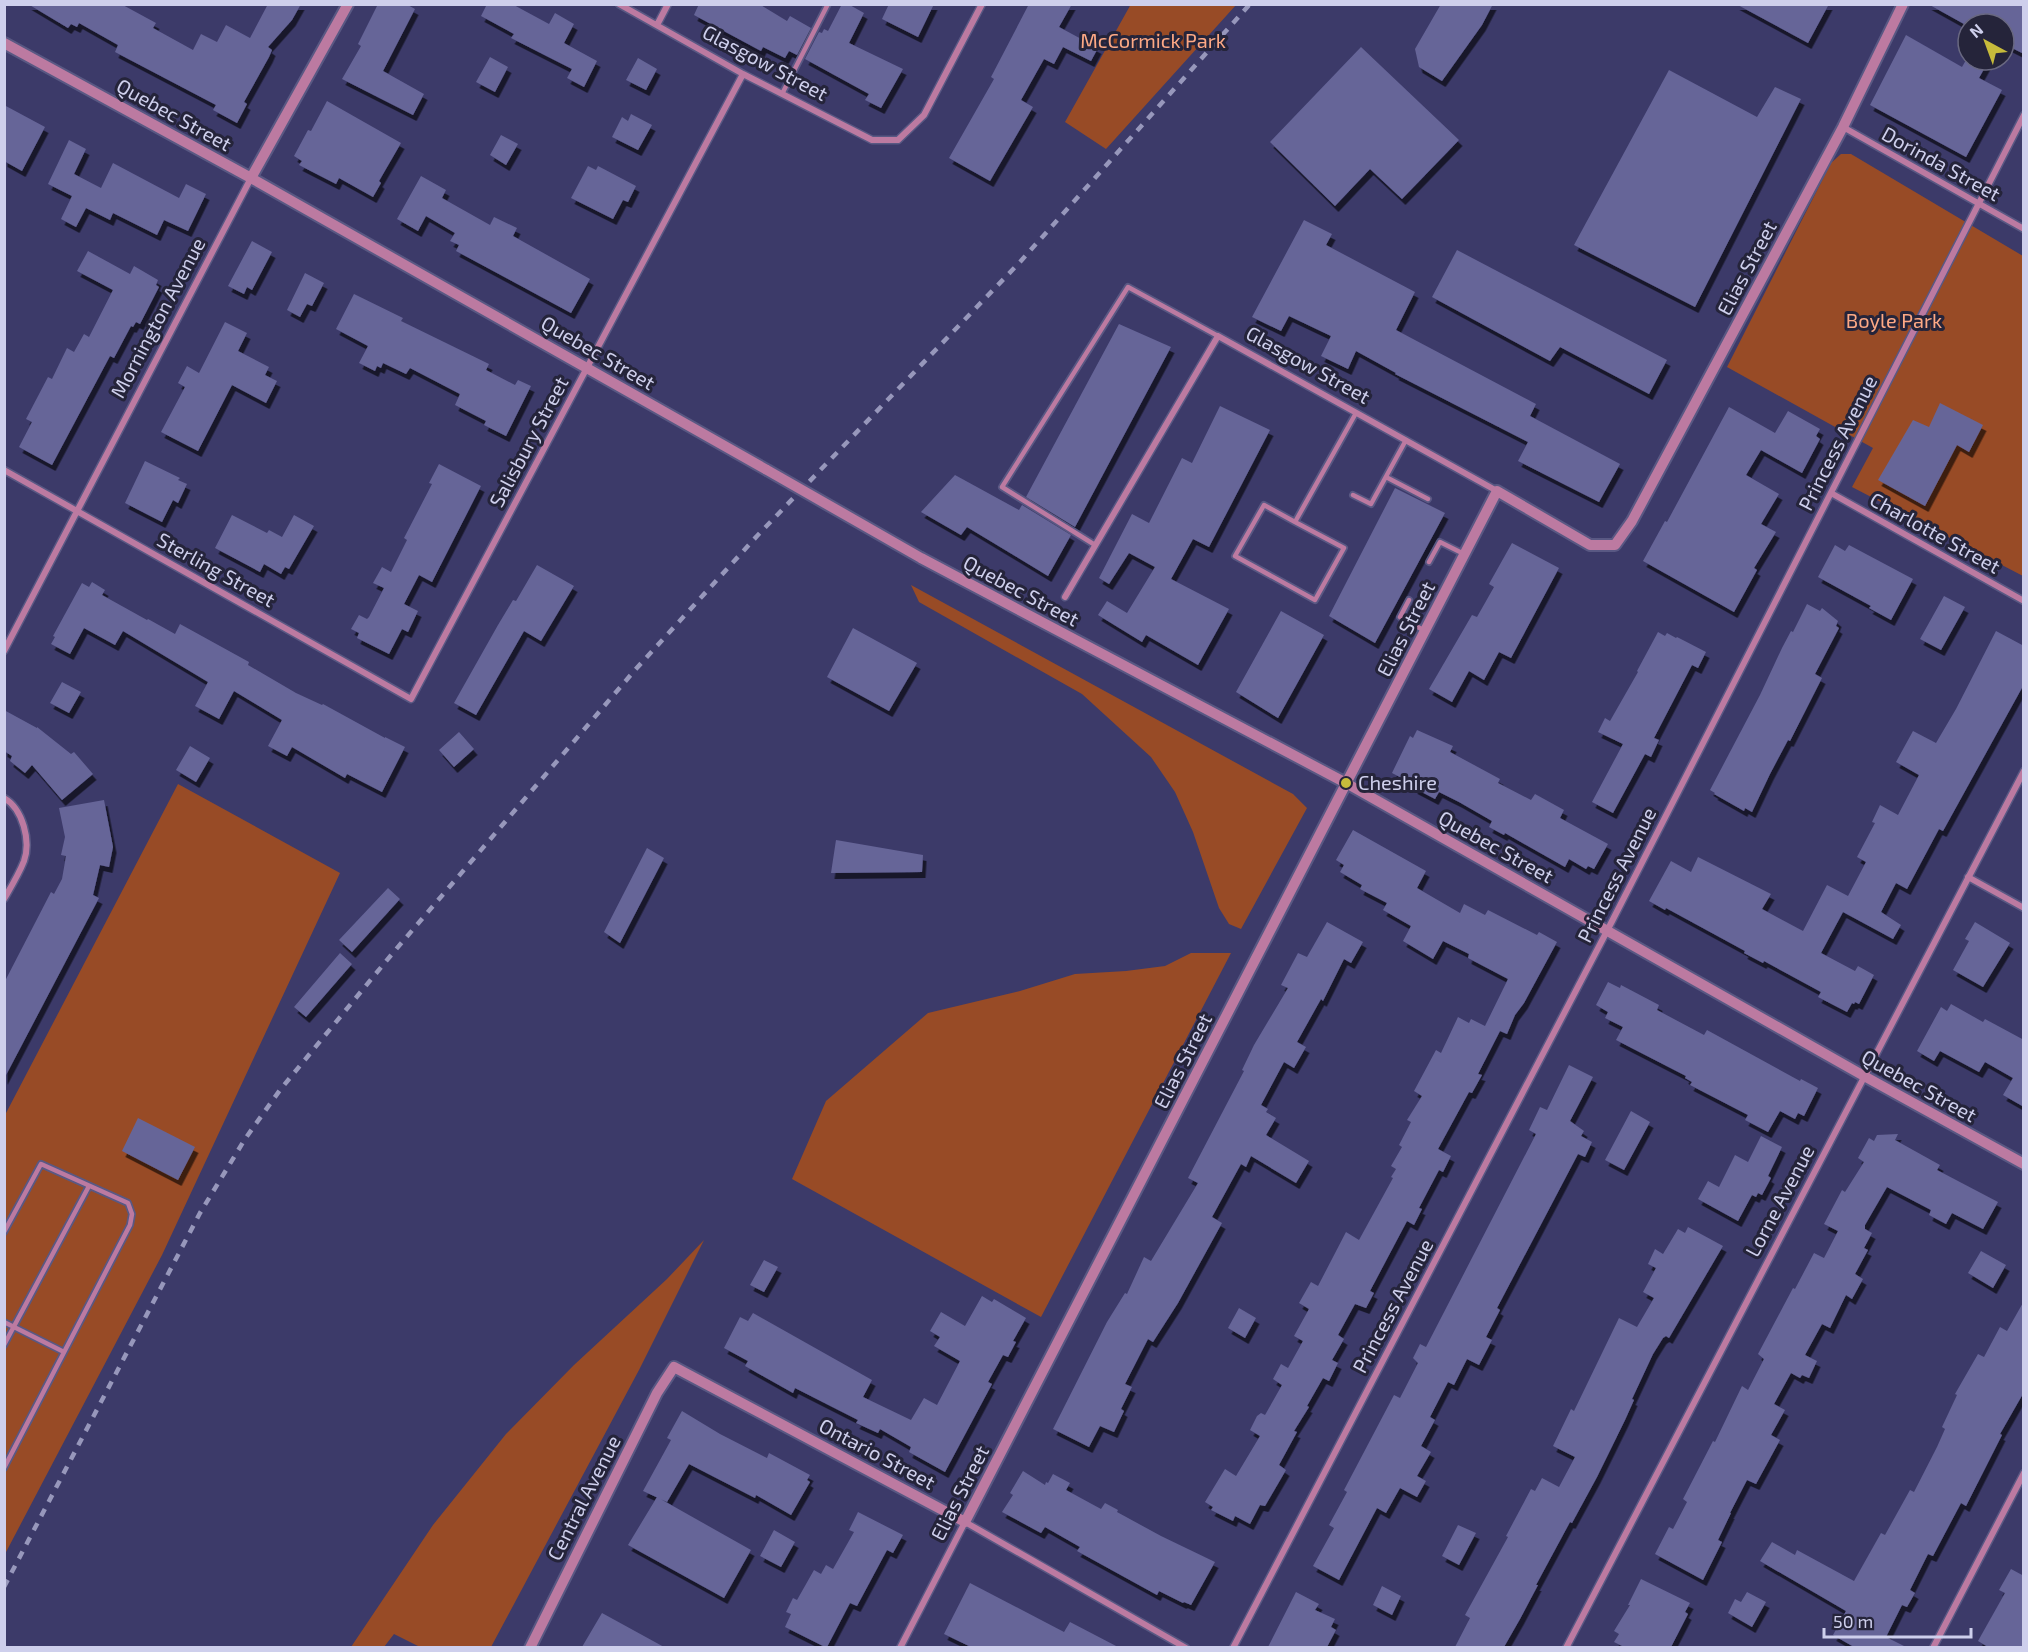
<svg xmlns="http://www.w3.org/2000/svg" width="2028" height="1652" font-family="'Exo 2',sans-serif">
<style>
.green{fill:#984b26}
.building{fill:#666598;filter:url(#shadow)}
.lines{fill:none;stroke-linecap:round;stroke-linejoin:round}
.service-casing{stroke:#595883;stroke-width:8}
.minor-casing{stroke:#595883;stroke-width:9}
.tertiary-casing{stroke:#595883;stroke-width:14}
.service{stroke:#bc7aa1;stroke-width:4.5}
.minor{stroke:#bc7aa1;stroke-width:6}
.tertiary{stroke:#bc7aa1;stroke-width:10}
.rail{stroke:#9797bb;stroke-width:4.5;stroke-dasharray:8 8;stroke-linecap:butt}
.tertiary-bridge-casing{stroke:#595883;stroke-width:14;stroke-linecap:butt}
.tertiary-bridge{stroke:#bc7aa1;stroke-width:10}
.poi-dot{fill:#c7bb3b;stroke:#25243a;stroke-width:2}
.labels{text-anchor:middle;stroke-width:6;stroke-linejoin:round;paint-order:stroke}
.park-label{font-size:20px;fill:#fda985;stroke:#25243a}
.street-label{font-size:20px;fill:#cecfec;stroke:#25243a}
.poi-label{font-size:20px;fill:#cecfec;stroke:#25243a;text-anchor:start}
</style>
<defs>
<filter id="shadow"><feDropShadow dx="3.5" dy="6" stdDeviation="0" flood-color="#0009"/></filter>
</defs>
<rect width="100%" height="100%" fill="#3c3a69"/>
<path class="green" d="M1131,4L1236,5L1106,149L1065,122Z
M1841,154H1851L2023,256V576L1852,487L1873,448L1727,367L1831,163Z
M911,585L1293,794L1307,808L1241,929L1229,924L1219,908L1193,832L1175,792L1151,757L1082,694L919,602Z
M178,784L340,873L162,1255L5,1554V1115Z
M1191,953H1231L1041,1317L792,1179L826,1101L928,1013L1020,991L1075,974L1126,971L1165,966Z
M704,1240L639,1370L491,1647H420L394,1634L384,1647H351L433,1525L506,1434L574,1365L667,1279Z"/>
<path class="building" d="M28,4H121L156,23L153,28L193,50L201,34L217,42L226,25L250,38L268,4H301L292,20L268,47L272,50L269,57L244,102L247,104L237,123L213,110L216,105L115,52L118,45L79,23L77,27L71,24L68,28Z
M378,4H406L415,9L383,71L424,94L413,115L342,79L361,46L358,44Z
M487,4H512L549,24L555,13L574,24L564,43L597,61L584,87L567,78L572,69L511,38L514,34L481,16Z
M699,4H759L787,21L790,16L811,28L797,55L789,51L785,58L763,47L761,51L694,15Z
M842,4H848L864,13L849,43L903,69L881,108L865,100L869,94L805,59L819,32L822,33L824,29L828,31Z
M889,4H934L918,37L882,19Z
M1029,4H1072L1059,27L1098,48L1091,61L1063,47L1054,64L1044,59L1021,100L1033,107L990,181L949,158L994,79L991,77Z
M1441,4H1493L1482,25L1442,81L1419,67L1415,49Z
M1736,4H1829L1808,43Z
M1928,4H2024V54L2004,44V24H1964Z
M1906,35L1962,67L1966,60H1989L1979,78L2002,90L1966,157L1870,105Z
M1361,47L1459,140L1402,199L1370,169L1335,206L1270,142Z
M490,57L508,67L495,92L476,82Z
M638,58L657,69L646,90L626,80Z
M1669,70L1757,117L1775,87L1801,99L1695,307L1574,245Z
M327,101L401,143L379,181L381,183L373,197L339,178L336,184L299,165L302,161L294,156L308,130L311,131Z
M4,105L45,127L22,171L4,161Z
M631,114L652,125L638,150L612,137L622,117L628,121Z
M501,135L518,144L506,165L490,155Z
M69,140L86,149L74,174L101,188L113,163L179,198L186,184L206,194L188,231L164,220L157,235L113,213L110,220L86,208L76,227L61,219L72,196L48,184Z
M588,166L596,170L598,166L636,186L628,202L623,200L613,219L571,198Z
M421,176L446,190L442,198L490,225L494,217L517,228L513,236L590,279L571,313L456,251L459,245L450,241L455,233L426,216L418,231L397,219Z
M1304,220L1332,234L1326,245L1415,292L1396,330L1536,404L1530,416L1620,464L1599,502L1518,461L1528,442L1395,374L1396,373L1356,351L1348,369L1321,356L1331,336L1289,316L1281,331L1252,317Z
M252,241L272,252L252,290L247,287L244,294L228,286Z
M1457,250L1667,360L1649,394L1560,347L1550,361L1432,297Z
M88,251L130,274L134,266L158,280L156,285L159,287L140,324L136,322L133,327L131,326L114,358L110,356L52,465L19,447L32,422L26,419L48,377L52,379L67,348L74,352L84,334L89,337L113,290L77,271Z
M305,273L324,283L312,306L307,304L300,317L287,310Z
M354,294L403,318L401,321L489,364L486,370L515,385L518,380L531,386L506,436L484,425L486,421L455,405L460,394L410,368L406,374L383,363L381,368L377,366L375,371L359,363L368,346L336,329Z
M225,322L247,333L238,351L269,367L265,375L277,381L266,403L232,385L198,451L161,432L185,387L178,383L187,366L199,373Z
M1119,324L1171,347L1075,527L1026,497Z
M1940,403L1983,425L1969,452L1957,445L1925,506L1878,480L1913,420L1929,427Z
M1220,406L1270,430L1209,547L1193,539L1171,579L1229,609L1198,665L1146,635L1142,642L1098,615L1107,601L1127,613L1155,567L1129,553L1109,584L1099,578L1132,514L1149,523L1182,458L1192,463Z
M1729,407L1775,433L1788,411L1820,429L1816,436L1820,439L1802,473L1761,450L1746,475L1779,494L1761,524L1776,532L1754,568L1757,570L1734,612L1643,561L1665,521L1667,522Z
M145,461L180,478L178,480L187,484L178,503L173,500L162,522L125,503Z
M439,464L481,486L432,582L419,575L404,604L418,611L408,632L402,629L389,654L357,638L359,633L351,629L359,615L367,619L369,617L384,588L373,583L382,567L391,572L407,540L404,538L432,484L429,483Z
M955,475L1019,510L1022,505L1071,535L1048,576L967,527L961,535L921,512Z
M1395,488L1445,513L1375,643L1329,616Z
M232,515L267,533L269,530L282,537L294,515L314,526L289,569L285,567L281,574L264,564L260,572L215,548Z
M1512,543L1559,568L1511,658L1499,652L1484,680L1469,671L1452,702L1429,689L1472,615L1477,617L1494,587L1489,584Z
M1835,545L1845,551L1849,545L1913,579L1891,620L1869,608L1871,606L1818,577Z
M537,565L574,586L541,641L524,631L476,715L454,703L498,625L513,600L516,601Z
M92,582L105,590L102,595L147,620L148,619L175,634L180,624L249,662L248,665L296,693L322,705L323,704L385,738V737L405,747L382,792L347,774L345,778L292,747L287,756L268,746L282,720L234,691L219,719L195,706L208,682L123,631L115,645L84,628L70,654L51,644L55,637L53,636L82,583L89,587Z
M1944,596L1965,607L1941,650L1920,639Z
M1807,604L1820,611L1822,608L1838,621L1836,626L1839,628L1815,674L1822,678L1790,741L1788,740L1770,774L1752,812L1745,808L1744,811L1714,794L1715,793L1710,790L1760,695L1782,648L1791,631L1793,632Z
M1281,611L1324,635L1278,718L1236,692Z
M853,628L917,663L889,711L827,677Z
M1996,631L2024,646L2023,686L1943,831L1939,829L1907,889L1896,883L1881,912L1901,925L1893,939L1843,912L1821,953L1855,971L1858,966L1874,975L1859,1004L1855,1002L1854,1004L1852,1003L1847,1012L1818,997L1821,992L1764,961L1763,963L1744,953L1745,951L1666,908L1665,910L1649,901L1671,861L1691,872L1698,857L1771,894L1762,909L1803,931L1827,885L1848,896L1866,862L1857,857L1875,823L1872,822L1880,805L1898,815L1919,775L1896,762L1913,731L1936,743L1956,709Z
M1658,632L1665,636L1667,633L1676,638L1677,637L1706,652L1698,668L1692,665L1654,738L1659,740L1651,757L1645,754L1613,813L1592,802L1623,744L1598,732L1605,718L1610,721L1638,672L1637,671Z
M62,682L81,692L69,713L50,703Z
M4,710L37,728V727L71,754L74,752L93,774L62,800L32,765L25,773L10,761L12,756L4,751Z
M1417,730L1453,746L1450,752L1500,779L1498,783L1531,800L1535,794L1564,810L1560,818L1608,844L1594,869L1588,866L1586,869L1569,859L1565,867L1505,833L1504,835L1489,827L1492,821L1459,802L1439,792L1435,799L1414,788L1415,785L1392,773L1410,736L1413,738Z
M459,732L474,749L454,767L439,750Z
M190,746L210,758L196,782L176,770Z
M104,800L113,847L109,867L100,865L93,895L99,898L4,1079V983L51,892L54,894L62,879L66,856L61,855L65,837L59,808Z
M1353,830L1426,871L1417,888L1460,913L1464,904L1485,915L1488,910L1537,935L1539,932L1557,942L1524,1003L1515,1015L1507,1034L1500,1031L1478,1074L1482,1075L1472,1093L1469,1092L1438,1149L1451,1156L1443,1172L1439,1170L1419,1208L1422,1209L1414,1225L1407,1221L1370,1291L1374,1293L1366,1308L1355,1304L1338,1335L1344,1339L1332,1360L1338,1363L1329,1381L1323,1378L1307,1406L1309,1407L1294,1431L1297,1432L1279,1465L1286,1470L1265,1506L1260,1505L1250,1524L1235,1516L1233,1521L1211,1510L1213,1507L1205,1502L1225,1469L1236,1476L1260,1436L1250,1430L1257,1416L1261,1413L1265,1415L1282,1385L1273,1379L1281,1364L1288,1368L1303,1341L1294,1336L1309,1309L1299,1303L1311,1282L1318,1286L1346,1232L1359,1240L1393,1178L1391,1177L1396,1169L1391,1166L1402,1147L1399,1145L1411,1122L1407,1120L1422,1096L1414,1091L1436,1050L1441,1053L1458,1017L1469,1023L1471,1019L1485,1026L1508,979L1468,958L1469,954L1443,941L1433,959L1403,941L1411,926L1383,910L1387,903L1360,889L1362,885L1340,872L1344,865L1336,860Z
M836,840L923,855L922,872L831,873Z
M647,848L664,858L620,943L604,932Z
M388,888L400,899L352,952L339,940Z
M1327,922L1363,942L1351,963L1344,959L1323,1001L1321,999L1297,1042L1306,1047L1294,1068L1284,1062L1261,1105L1268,1109L1266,1112L1276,1118L1266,1135L1309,1161L1296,1183L1251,1156L1246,1167L1241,1164L1212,1217L1222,1223L1178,1303L1153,1342L1148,1339L1125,1384L1132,1387L1121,1409L1124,1411L1114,1432L1100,1426L1089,1447L1053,1429L1107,1322L1125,1293L1127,1294L1144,1257L1151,1261L1198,1183L1188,1178L1244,1071L1242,1070L1254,1045L1288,988L1281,985L1298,953L1307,957Z
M1975,922L2010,943L1983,987L1953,970L1969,941L1965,939Z
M340,953L352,964L306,1017L294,1007Z
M1608,982L1620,988L1621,985L1659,1005L1657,1010L1704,1035L1707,1030L1800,1081L1801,1079L1818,1088L1804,1116L1798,1113L1795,1119L1780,1111L1768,1132L1745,1120L1748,1115L1690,1085L1692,1082L1685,1078L1686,1076L1616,1040L1623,1027L1605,1018L1608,1012L1596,1005Z
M1951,1004L1983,1022L1985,1019L2024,1040V1107L2003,1095L2013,1078L1985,1062L1979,1072L1940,1051L1934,1061L1917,1051L1941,1007L1947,1011Z
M1569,1065L1593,1077L1570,1121L1584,1131L1581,1136L1592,1142L1585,1157L1578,1154L1497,1308L1500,1310L1486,1337L1492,1340L1479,1365L1467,1359L1454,1385L1448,1382L1430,1417L1435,1420L1421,1446L1431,1452L1417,1476L1426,1481L1417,1497L1400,1488L1386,1513L1377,1508L1339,1580L1313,1566L1334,1528L1329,1525L1347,1492L1344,1490L1394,1395L1400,1398L1418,1363L1413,1358L1420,1344L1426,1347L1536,1134L1529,1130L1540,1107L1547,1110Z
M1631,1111L1650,1122L1624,1170L1605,1160Z
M138,1118L195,1147L178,1180L122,1151Z
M1898,1134L1895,1140L1940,1165L1937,1170L1998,1202L1983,1229L1952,1213L1946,1224L1929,1215L1931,1210L1887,1187L1865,1225V1229L1872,1233L1864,1248L1868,1250L1855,1274L1863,1279L1852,1299L1846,1295L1830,1328L1822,1324L1805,1355L1817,1361L1809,1378L1802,1375L1800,1378L1791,1373L1774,1404L1785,1410L1771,1435L1780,1440L1756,1484L1747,1480L1730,1513H1731L1718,1540L1722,1542L1703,1580L1655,1554L1669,1527L1673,1529L1687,1502L1683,1499L1713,1441L1715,1442L1742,1386L1748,1390L1764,1359L1758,1354L1793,1288L1795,1289L1814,1253L1824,1258L1838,1231L1824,1224L1842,1190L1845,1192L1864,1162L1858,1158L1869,1138L1874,1141L1877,1135Z
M1761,1136L1782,1147L1768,1176L1771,1178L1762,1195L1758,1193L1756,1197L1752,1195L1738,1221L1698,1199L1708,1181L1719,1187L1735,1155L1748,1162Z
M1688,1227L1723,1246L1669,1338L1666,1336L1663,1338L1653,1354L1632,1399L1634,1400L1625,1420L1597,1477L1572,1523L1570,1522L1536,1585H1538L1520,1619L1504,1647H1455L1470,1618L1465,1615L1508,1537L1506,1536L1531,1489L1535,1491L1542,1478L1559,1487L1575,1457L1553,1446L1571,1409L1574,1411L1619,1318L1637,1327L1654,1298L1643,1292L1656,1268L1648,1264L1655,1249L1663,1254L1678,1229L1685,1233Z
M1981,1251L2006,1265L1993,1288L1968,1273Z
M764,1260L778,1267L764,1292L750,1285Z
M982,1296L992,1302L994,1299L1026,1318L1013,1341L1016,1342L1008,1357L1003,1355L988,1382L992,1384L945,1472L909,1452L911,1447L880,1429L878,1433L856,1423L858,1420L795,1388L793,1393L745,1366L748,1361L724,1348L740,1317L748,1321L753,1313L872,1380L863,1397L911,1420L924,1398L937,1405L960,1361L934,1346L940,1337L930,1331L941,1312L965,1326Z
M2024,1301V1392L2000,1434L2002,1435L1966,1506L1961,1503L1933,1556L1928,1554L1910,1590L1915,1593L1907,1607L1902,1605L1886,1637L1906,1647H1854L1833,1635L1846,1611L1760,1561L1772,1542L1795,1555L1797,1550L1854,1581L1881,1533L1885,1535L1910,1490L1914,1492L1937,1447L1945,1429L1942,1427L1957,1395L1955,1394L1978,1354L1984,1357L2000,1327L2007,1331Z
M1239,1308L1256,1318L1245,1338L1228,1328Z
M682,1411L720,1434L767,1458L769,1453L810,1475L807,1480L810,1482L791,1515L756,1495L755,1498L689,1464L667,1502L643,1491L671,1440L667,1438Z
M1023,1471L1045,1485L1046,1482L1048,1483L1053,1474L1070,1483L1066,1490L1101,1509L1105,1503L1118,1510L1117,1512L1161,1536L1215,1562L1191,1605L1184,1602L1183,1603L1159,1591L1157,1595L1077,1551L1080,1547L1045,1527L1041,1533L1002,1512L1013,1495L1010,1493Z
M657,1497L751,1550L724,1598L628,1545Z
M858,1512L903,1535L893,1553L887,1550L857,1606L850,1603L827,1647H825L785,1627L791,1614L786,1612L793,1598L797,1600L814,1570L821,1574L826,1565L833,1569L854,1532L849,1530Z
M1458,1525L1476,1533L1459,1565L1442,1556Z
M774,1530L795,1542L781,1567L760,1556Z
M2011,1569L2024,1576V1647H1988L1978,1641L2005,1593L1999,1590Z
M1641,1579L1690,1603L1685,1612L1688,1614L1671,1647H1624L1614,1642L1619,1634L1614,1631L1630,1605H1628Z
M970,1583L1064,1632L1070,1622L1118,1647H971L944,1634Z
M1382,1586L1401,1596L1392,1615L1373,1605Z
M1296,1592L1319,1604L1315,1610L1335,1619L1331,1627L1336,1630L1327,1647H1268Z
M1747,1592L1766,1602L1752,1627L1728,1613L1735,1599L1741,1602Z
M602,1613L664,1647H582Z"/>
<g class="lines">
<g class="service-casing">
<path id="service" d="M782,94L828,4
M1386,477L1428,499
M1353,495L1371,504L1406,440
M1295,522L1344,548L1315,600L1235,556L1264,505L1295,522L1356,413
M1095,545L1002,487L1128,287L1218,336
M1429,562L1440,542L1464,554
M1409,600L1400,617L1425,631
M4,1232L41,1164L128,1203L132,1214L130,1225L4,1468
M4,1322L64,1352
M4,1345L89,1186"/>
</g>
<g class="minor-casing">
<path id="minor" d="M619,4L743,74L872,140H898L924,115L982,4
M657,25L668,4
M1843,127L2024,229
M4,470L411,699L743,74
M1831,493L2024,601
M1065,597L1218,336L1497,491
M4,651L251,178
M4,798C23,809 31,841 24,861C19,874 11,887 4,899
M1968,877L2024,908
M900,1648L965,1522L1186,1648
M1233,1648L1607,931L2024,115
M1566,1648L2024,771
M1933,1648L2024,1473"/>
</g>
<g class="tertiary-casing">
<path id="tertiary" d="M4,43L251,178L767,470
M251,178L348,4
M921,558L1346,783L1864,1076L2024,1164
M530,1648L657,1393L674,1367L965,1522L1497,491L1590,545H1615L1632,521L1843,127L1903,4"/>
</g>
<use href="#service" class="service"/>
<use href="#minor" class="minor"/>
<use href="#tertiary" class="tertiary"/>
<path class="rail" d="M4,1587L200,1213L245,1139L280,1090L392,954L635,670L757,536L1020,262L1250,4"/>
<g class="tertiary-bridge-casing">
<path id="tertiary-bridge" d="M767,470L921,558"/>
</g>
<use href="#tertiary-bridge" class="tertiary-bridge"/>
</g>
<circle class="poi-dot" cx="1346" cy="783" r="6"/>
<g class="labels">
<g class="park-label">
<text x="1153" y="48">McCormick Park</text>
<text x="1894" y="328">Boyle Park</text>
</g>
<g class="street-label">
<text transform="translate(765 63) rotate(28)" y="7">Glasgow Street</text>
<text transform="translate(174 115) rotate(29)" y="7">Quebec Street</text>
<text transform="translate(1941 164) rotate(29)" y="7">Dorinda Street</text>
<text transform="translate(1747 268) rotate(-62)" y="7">Elias Street</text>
<text transform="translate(158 318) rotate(-62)" y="7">Mornington Avenue</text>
<text transform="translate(598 353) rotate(30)" y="7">Quebec Street</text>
<text transform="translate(1308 365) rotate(29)" y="7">Glasgow Street</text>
<text transform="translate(529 442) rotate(-62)" y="7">Salisbury Street</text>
<text transform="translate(1838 443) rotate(-63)" y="7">Princess Avenue</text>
<text transform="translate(1935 533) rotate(29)" y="7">Charlotte Street</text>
<text transform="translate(216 570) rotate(29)" y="7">Sterling Street</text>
<text transform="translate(1021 591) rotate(28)" y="7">Quebec Street</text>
<text transform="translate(1406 629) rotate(-63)" y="7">Elias Street</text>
<text transform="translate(1496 847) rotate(29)" y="7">Quebec Street</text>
<text transform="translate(1617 875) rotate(-63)" y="7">Princess Avenue</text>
<text transform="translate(1183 1061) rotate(-63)" y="7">Elias Street</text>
<text transform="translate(1919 1086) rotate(29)" y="7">Quebec Street</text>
<text transform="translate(1780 1201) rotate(-62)" y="7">Lorne Avenue</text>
<text transform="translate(1393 1306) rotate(-62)" y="7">Princess Avenue</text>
<text transform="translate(877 1454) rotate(28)" y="7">Ontario Street</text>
<text transform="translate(960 1493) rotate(-63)" y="7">Elias Street</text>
<text transform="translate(584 1498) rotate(-63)" y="7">Central Avenue</text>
</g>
<g class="poi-label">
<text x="1358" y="790">Cheshire</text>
</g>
</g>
<rect width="2028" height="1652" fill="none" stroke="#cecfec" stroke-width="12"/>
<g transform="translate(1986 42) rotate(319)"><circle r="28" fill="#25243a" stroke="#696881" stroke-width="1.5"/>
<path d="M0-4.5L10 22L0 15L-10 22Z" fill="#c7bb3b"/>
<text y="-9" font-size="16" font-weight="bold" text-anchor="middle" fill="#cecfec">N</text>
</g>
<path d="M1824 1628v9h147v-9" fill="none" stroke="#cecfec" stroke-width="3"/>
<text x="1833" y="1628" font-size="18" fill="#cecfec" stroke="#25243a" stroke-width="4.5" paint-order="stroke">50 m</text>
</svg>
